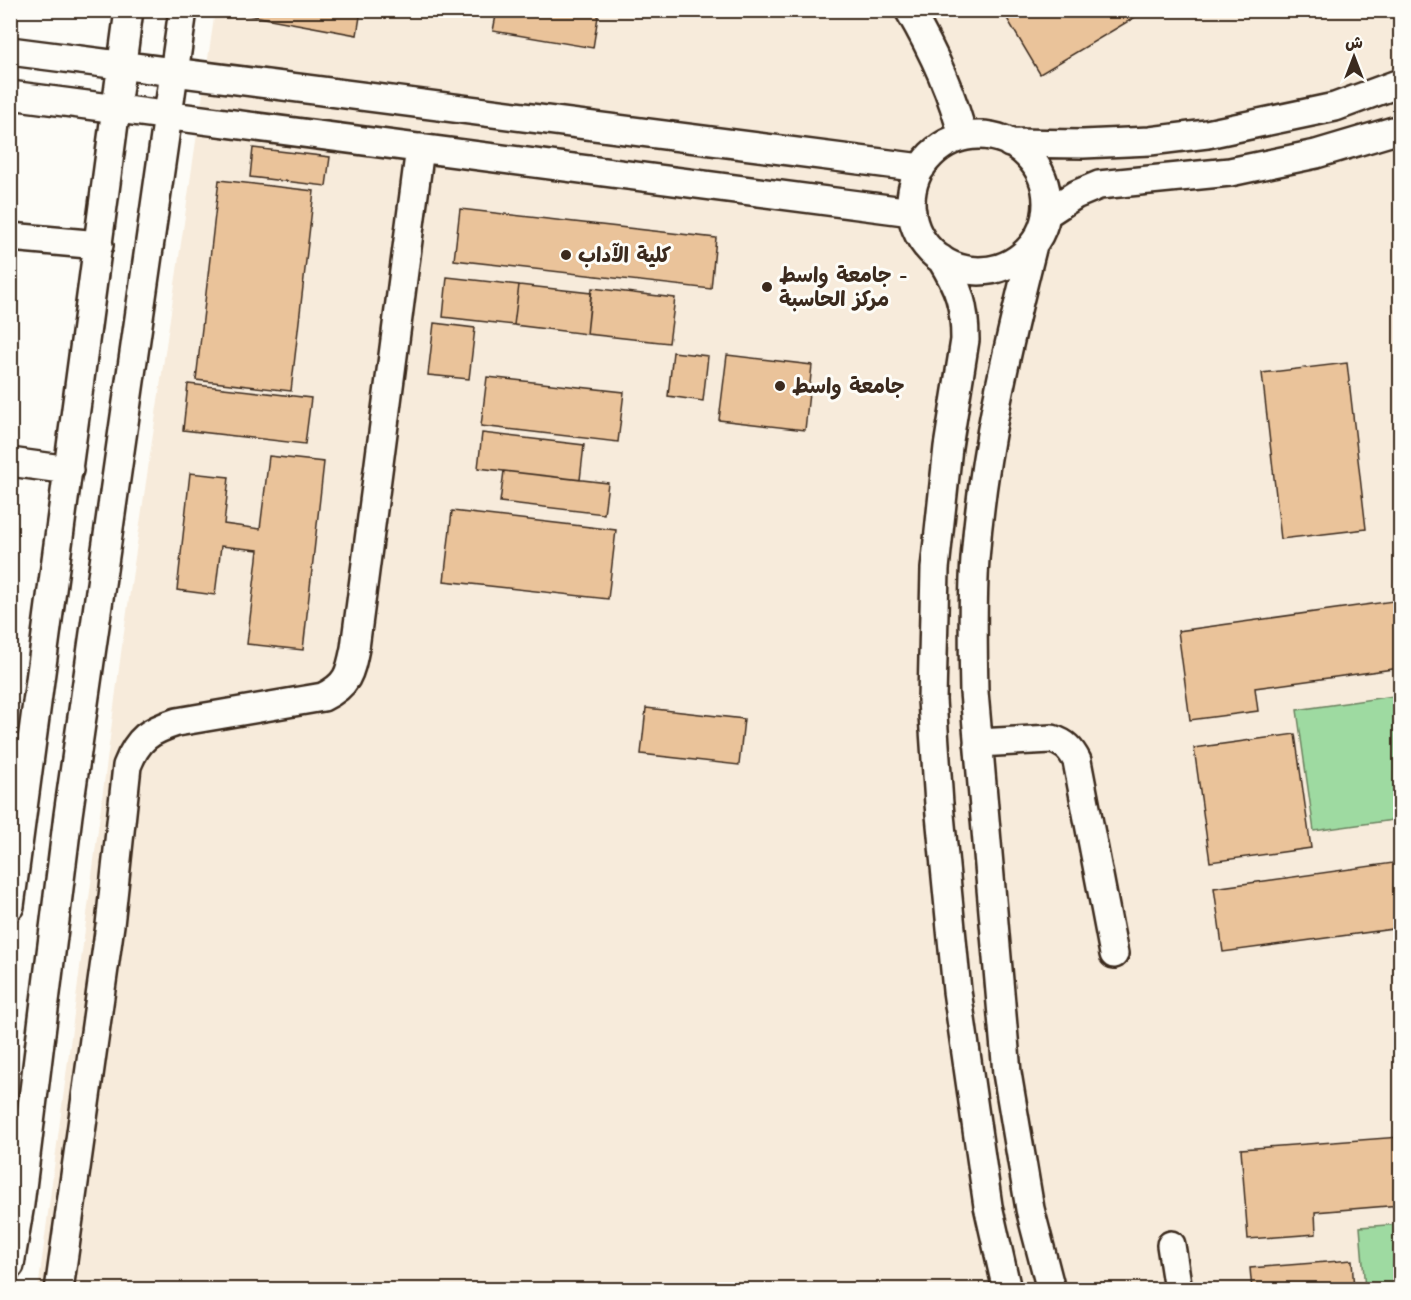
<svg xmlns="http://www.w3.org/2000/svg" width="1411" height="1300" font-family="'Comic Neue','Playpen Sans Arabic',sans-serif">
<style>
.built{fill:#f7ebdb}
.green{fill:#9edaa1;stroke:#6c8260;stroke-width:1.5}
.building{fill:#eac39a;stroke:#3b2a1e;stroke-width:1.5}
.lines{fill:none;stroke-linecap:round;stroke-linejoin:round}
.minor-casing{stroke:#3b2a1e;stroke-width:32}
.minor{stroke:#fdfcf7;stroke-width:27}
.poi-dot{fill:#3b2a1e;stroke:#fdfcf7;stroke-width:2}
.labels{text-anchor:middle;stroke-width:6;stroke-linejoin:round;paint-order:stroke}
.poi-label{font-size:21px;font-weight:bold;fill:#3b2a1e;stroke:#fdfcf7;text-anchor:start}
</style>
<rect width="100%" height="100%" fill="#fdfcf7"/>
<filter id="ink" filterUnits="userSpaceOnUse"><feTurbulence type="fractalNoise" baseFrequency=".0167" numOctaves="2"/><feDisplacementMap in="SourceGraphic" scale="12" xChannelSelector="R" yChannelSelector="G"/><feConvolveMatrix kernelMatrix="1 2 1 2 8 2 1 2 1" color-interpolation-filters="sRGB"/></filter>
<g filter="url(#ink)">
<path class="built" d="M215,11H1400V1289L38,1290L121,653Z"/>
<path class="green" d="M1400,695V819L1314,831L1297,710Z
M1400,1224V1289H1365L1360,1227Z"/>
<path class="building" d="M221,10H361L357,35Z
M497,10H599L593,48L493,31Z
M1002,10H1147L1040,74Z
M253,148L330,157L326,186L250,177Z
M219,180L314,191L291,391L196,380Z
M460,209L716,238L711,289L454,260Z
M447,277L519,285L514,325L443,317Z
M519,285L591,293L587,334L514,325Z
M592,288L675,298L669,343L587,334Z
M434,323L475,328L469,379L428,375Z
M673,352L708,356L703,401L668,396Z
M727,355L812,365L805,430L719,420Z
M1347,363L1366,529L1281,539L1262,373Z
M487,377L624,392L618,442L481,426Z
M188,384L311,398L305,444L183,430Z
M482,433L584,445L580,480L478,468Z
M269,456L324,462L303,650L247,644L258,550L221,546L215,595L177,590L190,473L229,477L224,524L260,529Z
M504,471L608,483L604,514L500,502Z
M452,511L616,530L608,599L444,581Z
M1400,600V668L1255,688L1258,711L1190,720L1178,631Z
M646,708L744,719L739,765L641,754Z
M1295,734L1311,848L1210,862L1194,748Z
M1400,862V928L1223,952L1214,888Z
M1400,1137V1205L1315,1212L1316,1234L1248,1239L1241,1149Z
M1352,1260L1354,1290H1252L1250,1268Z"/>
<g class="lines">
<g class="minor-casing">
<path id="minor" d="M909,10C933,51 952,92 963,137
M10,51L921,168
M10,95L912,212
M911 203a68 68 0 1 1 136 0a68 68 0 1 1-136 0Z
M1010,143L1083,144L1150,141L1207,134L1335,107L1400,83
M1046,214L1075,195L1099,185L1230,172L1316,154L1400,129
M10,237L99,245
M1033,245C1007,348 983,452 975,559C972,603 973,648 974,692L1007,1073L1030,1209L1051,1290
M941,259C959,288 965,305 965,340L948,447L935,569L932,700L939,804L957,991L988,1206L1007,1290
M10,462L69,470
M978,743L1052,739C1065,743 1071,749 1077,761L1114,954
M10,906L129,10
M1171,1245L1178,1290
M10,1265L20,1204L68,815L183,10
M59,1290L110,925L127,766C138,738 149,731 177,722L323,697C348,685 350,673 355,648L420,148"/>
</g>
<use href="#minor" class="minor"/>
</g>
</g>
<g class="poi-dot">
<circle cx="566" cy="255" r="6"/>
<circle cx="767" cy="287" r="6"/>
<circle cx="780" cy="386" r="6"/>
</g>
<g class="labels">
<g class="poi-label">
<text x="578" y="262">كلية الآداب</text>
<text x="779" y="282">جامعة واسط -<tspan x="779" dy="24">مركز الحاسبة</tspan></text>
<text x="792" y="393">جامعة واسط</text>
</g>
</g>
<rect width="1411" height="1300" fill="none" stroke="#fdfcf7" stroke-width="36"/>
<rect x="18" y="18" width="1375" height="1264" fill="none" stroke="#3b2a1e" stroke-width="2" filter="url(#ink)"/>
<g transform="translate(1354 57)" stroke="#fdfcf7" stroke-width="4.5" paint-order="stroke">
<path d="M0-4.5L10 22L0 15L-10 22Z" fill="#3b2a1e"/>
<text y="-9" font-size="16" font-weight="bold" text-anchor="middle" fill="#3b2a1e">ش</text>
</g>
</svg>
